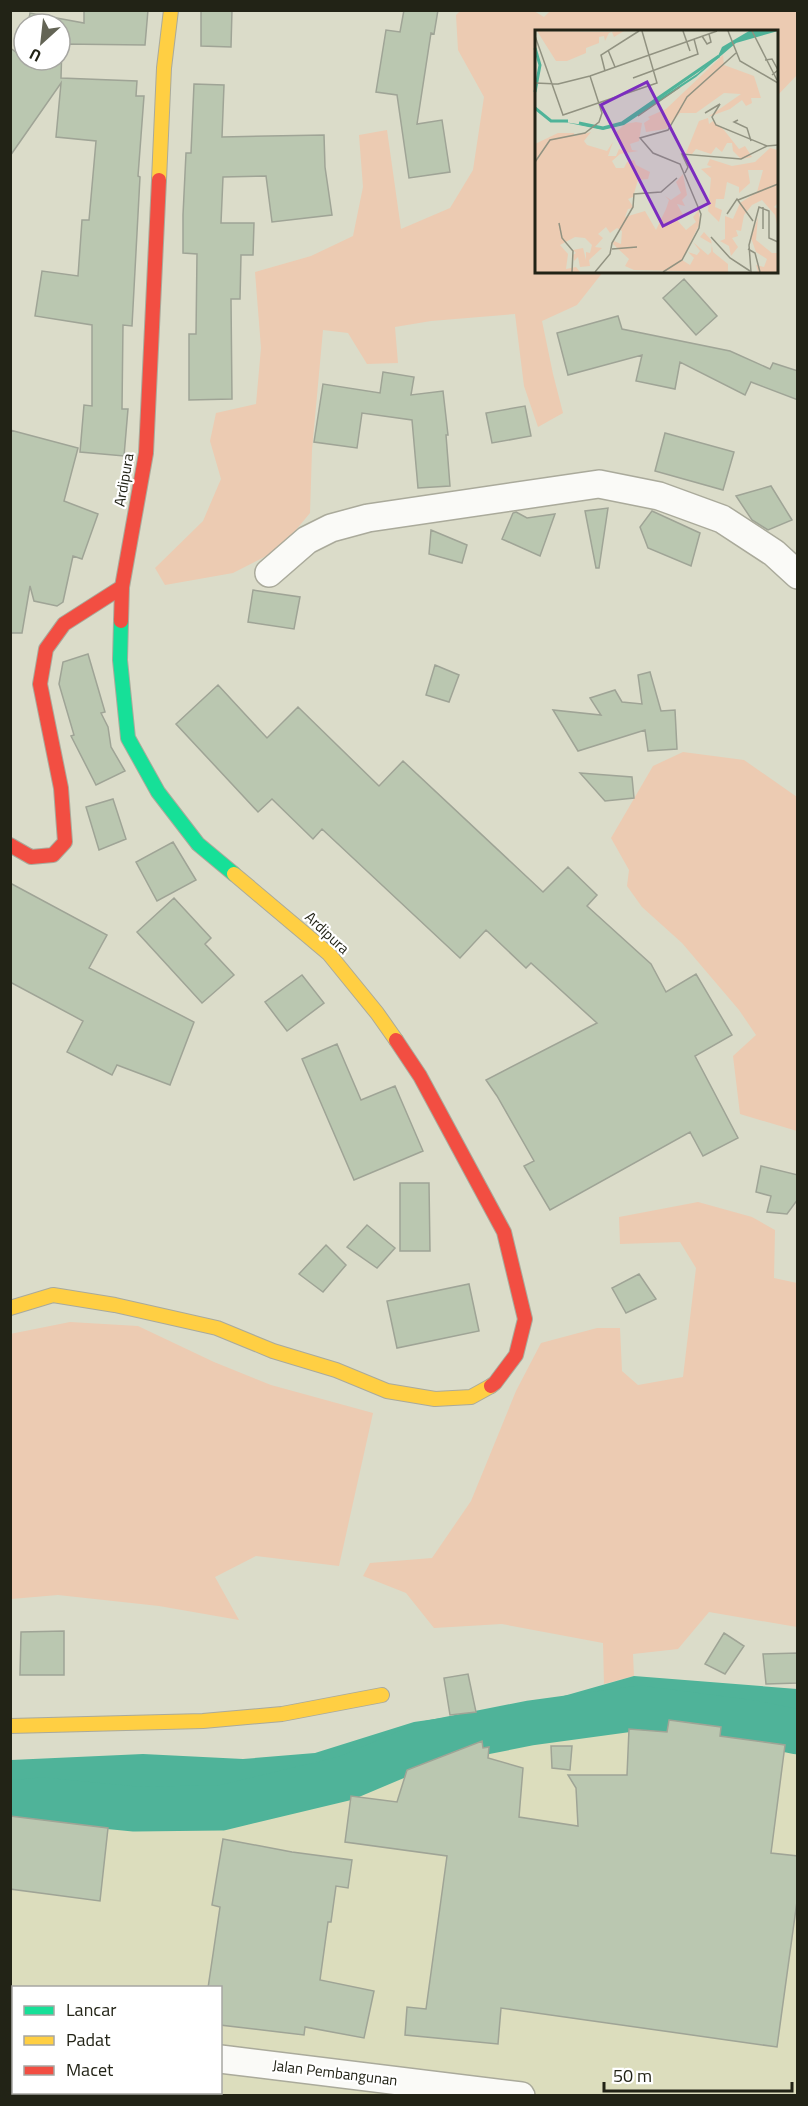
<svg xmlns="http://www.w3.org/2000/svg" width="808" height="2106" font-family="'Titillium Web',sans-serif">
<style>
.built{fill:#dcddbd;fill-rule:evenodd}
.green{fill:#eccbb2}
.water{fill:#4fb399}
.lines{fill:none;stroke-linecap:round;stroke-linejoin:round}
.river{stroke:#4fb399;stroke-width:45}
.building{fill:#bac7b0;stroke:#9fa496;stroke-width:1.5}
.street-casing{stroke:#aaaa9b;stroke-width:30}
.fast-casing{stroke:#aaaa9b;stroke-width:16}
.slow-casing{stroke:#aaaa9b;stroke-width:16}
.jam-casing{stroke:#aaaa9b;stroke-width:16}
.street{stroke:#fafaf7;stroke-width:27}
.fast{stroke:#16e098;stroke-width:14}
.slow{stroke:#ffcf43;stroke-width:14}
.jam{stroke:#f24e42;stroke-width:14}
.labels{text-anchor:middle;stroke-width:4.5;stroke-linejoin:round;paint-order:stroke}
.street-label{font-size:15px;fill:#222316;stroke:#fff}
.inset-river{fill:none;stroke:#4fb399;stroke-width:3}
.inset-road{fill:none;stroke:#919281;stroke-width:1.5}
.view{fill:#7b2cbf;fill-opacity:0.15;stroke:#7b2cbf;stroke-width:3}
.inset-edge{fill:none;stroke:#222316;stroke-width:3}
</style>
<rect width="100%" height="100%" fill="#dbdcc9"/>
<path class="built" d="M700,1700L797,1712V2095L11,2096V1793L263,1791L323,1775L413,1742L562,1711L619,1703ZM14,1988H220V2092H14Z"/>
<path class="green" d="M461,10L534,11L544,17L551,10L797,11V75L777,96L776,32H536V272H603L577,305L542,321L553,374L563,413L538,427L524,386L515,314L431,321L395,327L398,363L367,364L348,333L323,330L312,450L310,513L280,549L233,573L165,585L155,568L203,521L221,479L210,441L216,413L256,404L261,348L255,272L311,256L353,236L363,187L359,135L387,130L401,229L450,208L473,170L484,97L458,50L456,15Z
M683,752L744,760L797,797V1131L740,1114L733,1056L756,1035L739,1010L682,943L642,907L627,886L629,870L611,838L653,766Z
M698,1202L752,1217L775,1230L774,1278L797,1283V1627L709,1612L678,1649L633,1654L634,1676L604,1684L603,1643L502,1624L434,1628L406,1593L363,1576L370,1563L432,1558L471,1501L516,1391L541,1343L597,1328H620L622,1371L638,1385L683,1377L696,1268L680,1242L620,1244L619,1217Z
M70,1322L138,1326L214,1362L271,1385L373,1413L339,1566L256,1556L215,1577L239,1620L159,1606L58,1595L11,1599L10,1334Z"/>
<path class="water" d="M634,1676L797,1689V1712L700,1700L619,1703L562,1711L413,1742L323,1775L263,1791L11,1793V1760L143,1754L243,1759L315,1753L414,1722L532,1705Z"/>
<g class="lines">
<path class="river" d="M10,1803L42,1800L135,1809L221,1808L346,1778L429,1743L530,1723L640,1708L755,1723L798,1732"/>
</g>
<path class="building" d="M84,10H148L145,45L62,44L61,78L137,81L136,96H144L138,176L140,177L132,326L123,325L122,409H128L124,456L80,452L84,405L92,406V325L35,316L42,271L78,276L82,220H89L96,141L56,137L61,83L10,156V48L23,57L24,48V60H60V24H28L30,13L84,23Z
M201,10H232L231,47L201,46Z
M404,10H438L434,34L431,33L417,124L442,120L450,172L409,178L397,95L376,92L386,30L400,32Z
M194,84L224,85L222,137L324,135L325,167L332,215L272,222L266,176L223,177L221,223H254L253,255H241L240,299H231L232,399L189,400V334H196L197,254L183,253V215L186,153H191Z
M684,279L717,316L696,335L663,298Z
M618,316L622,329L730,351L770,369L773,363L798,371V400L751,382L745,395L680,362L675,389L636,381L642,355L568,375L557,333Z
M383,372L414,377L411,395L443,391L448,435H446L450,486L418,488L412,420L362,413L357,448L314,442L323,384L380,393Z
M525,406L531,436L492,443L486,413Z
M10,430L78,448L64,501L98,514L82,559L73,556L63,602L57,606L34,601L30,586L22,633H10Z
M665,433L734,452L723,490L655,471Z
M771,486L792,520L768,530L752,520L736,496Z
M608,508L599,568H596L585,511Z
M652,511L700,533L691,566L648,548L640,527Z
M516,512L527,518L555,514L540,556L502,539L513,513Z
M431,530L467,545L462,563L429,554Z
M253,590L300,597L294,629L248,622Z
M88,654L105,712L101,713L108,727L111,747L125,771L96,785L71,736L74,735L59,684L63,662Z
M435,665L459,675L449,702L426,695Z
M650,672L661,711L675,710L677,749L648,751L645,730L578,751L553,710L601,715L590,698L615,690L622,702L642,704L638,675Z
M218,685L267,738L298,707L379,786L403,761L543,892L568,867L597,895L587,906L651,964L666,992L696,974L732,1035L695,1056L738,1138L703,1156L690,1132L550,1210L524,1166L534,1161L497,1096L486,1080L597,1023L531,963L526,968L486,930L460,958L322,829L313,839L272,799L258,812L176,724Z
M580,773L632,777L634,798L605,801Z
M113,799L126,839L99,850L86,807Z
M173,842L196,880L157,901L136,862Z
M10,883L107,935L89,968L194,1022L170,1085L117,1065L112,1075L67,1052L83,1021L10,982Z
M174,898L211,938L205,944L234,975L202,1003L137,932Z
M302,975L324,1003L287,1031L265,1002Z
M337,1044L361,1100L395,1086L423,1151L354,1180L302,1059Z
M761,1166L798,1175V1199L787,1214L767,1212L771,1196L756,1192Z
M400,1183H429L430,1251H400Z
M367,1225L395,1248L377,1268L347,1247Z
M326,1245L346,1265L323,1292L299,1274Z
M639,1274L656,1299L626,1313L612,1288Z
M469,1284L479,1331L397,1348L387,1301Z
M64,1631V1675H20L21,1632Z
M724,1633L744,1646L725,1674L705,1664Z
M798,1653V1683L766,1684L763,1654Z
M468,1674L476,1712L450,1715L444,1678Z
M669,1720L721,1727L720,1736L785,1745L771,1853L798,1856V1894L777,2047L501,2008L498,2044L405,2035L407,2007L426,2009L447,1856L345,1842L351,1796L397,1802L407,1770L482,1741L483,1748L489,1747L488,1758L523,1768L519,1817L578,1826L576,1788L568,1775H627L629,1729L667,1732Z
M551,1746H572L570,1770L552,1768Z
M10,1816L108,1828L100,1901L10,1889Z
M223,1839L292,1852L352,1860L348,1888L336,1886L331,1922H328L320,1980L374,1991L364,2038L305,2027L304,2035L220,2025V1988H208L220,1907L212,1905Z"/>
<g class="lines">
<g class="street-casing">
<path id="street" d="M269,573L307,540L331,528L368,518L599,484L659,496L722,519L774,553L798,575
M10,2033H14
M220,2059L521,2096"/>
</g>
<g class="fast-casing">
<path id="fast" d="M121,621L120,660L128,738L158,792L198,844L234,874"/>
</g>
<g class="slow-casing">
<path id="slow" d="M159,180L164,68L171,10
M234,874L329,954L377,1013L396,1040
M10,1308L53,1295L115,1305L217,1328L273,1351L336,1370L387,1391L435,1399L471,1397L491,1386
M10,1726L203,1721L282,1714L382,1695"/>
</g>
<g class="jam-casing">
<path id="jam" d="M121,621L122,587L146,453L159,180
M10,845L31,857L53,855L65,842L61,788L40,684L46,649L64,624L122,587
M396,1040L420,1076L504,1232L525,1319L516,1355L495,1383L491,1386"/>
</g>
<use href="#street" class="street"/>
<use href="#fast" class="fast"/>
<use href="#slow" class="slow"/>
<use href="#jam" class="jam"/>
</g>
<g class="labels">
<g class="street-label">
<text transform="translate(124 480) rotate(-80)" y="5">Ardipura</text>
<text transform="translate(327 933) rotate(43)" y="5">Ardipura</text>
<text transform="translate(335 2073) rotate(7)" y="5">Jalan Pembangunan</text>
</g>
</g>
<g transform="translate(535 30)">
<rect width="243" height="243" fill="#dbdcc9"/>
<path d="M2,1L73,2L89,1L79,7L77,2L74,3L70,11L69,6L64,7V13L51,18V23L32,31H21ZM188,25L189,35L219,46L226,68H216L217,73L211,76L207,70L195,79L173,87L206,64L189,63L161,83H145L131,99L111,102L109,93L115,89L113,87L131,79ZM173,88L174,94L178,91L189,100L204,119L210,116L217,127L206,129L198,121L197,113H192L187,122L181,117L176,124L161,119L157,124L151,123L164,91ZM101,92L107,93L104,111L95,114L97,120L103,121L85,124L77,131L81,138H89L92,132L99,130L101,135L115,142L113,149L103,150L98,167L93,169L99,178L93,179L90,187L110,181L121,200L131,179L134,170L130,166L136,170L146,163L141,152L148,144L152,165L147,170L150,176L142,174L148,185L142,190L151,200L161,192L158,187L164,180L165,193L147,230L155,235L159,228L153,222L162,225L165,221L158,212L173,225L176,222L177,214L165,207L169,202L176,210L178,222L193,234V242L99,240L90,236L94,229L78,214L79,211L86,214L87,201L82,198L75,203L71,197L63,204L68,208L60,217L67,218L54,230L55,236L45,237L43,227L39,231L38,225L41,223L38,220L48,218L51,230V222L55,223L57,215L50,208L40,207L25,215L33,224L31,239L41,237L45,242H0V114L23,103H39V106L56,102L49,111L52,115L72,121L78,112L73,126H81L84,119L90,121L79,104L90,94ZM235,118L243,120V173L239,177L243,179V199L240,185L227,170L217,175L209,185L206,201L201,200L203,206L197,208L203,217L196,226L194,216L185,211L190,209V186L198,189L205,173L222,162L228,140H213L215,153L204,163V157L192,152L189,169H181L180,177L187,180L184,192L173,181L176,148L166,139L177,137L172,135L175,129L197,136L220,132ZM223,187L221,210L237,223H243V242H223L221,235L229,237L232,229L221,222L216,208Z" fill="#eccbb2"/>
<path d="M214,1H243L201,13L161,47L89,95L68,100L29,92L69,98L84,95L162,44L183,26L187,17Z" fill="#4fb399"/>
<path class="inset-river" d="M0,18L5,35L0,62M0,78L16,91H33M44,93L68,98L87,93L184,26"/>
<path class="inset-road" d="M148,1L155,21M193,1L205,31L243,53M217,1L242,50M0,6L28,85L122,53L107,1M167,6L172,14L176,12L174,4M73,20L80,37M230,30L237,29L243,40L237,45M70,41L66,25L104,1M98,48L163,24L159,9M0,53L23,54L55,46L182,1M170,83L185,74L177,87L181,95L232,116M103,86L145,57M203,90L199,92L212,98L216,111M0,132L15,110L50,103L64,92L67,83L55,46M150,143L153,137L147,124L206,129L232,116L243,115M203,170L243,154M228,177V199M192,184L202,169L218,191M24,193L27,208L38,221L37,242M176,207L195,228L215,241M77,219L102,217M213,219L220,223L225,242M60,242L75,224L77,213L98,177L99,164L126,162L142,148M128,242L147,230L164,198L166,184L145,134L118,123L105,108L133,100L152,67L201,23M216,242L214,215L224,177L234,181V208L243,212"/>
<path class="view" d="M112,52L174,173L128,196L66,75Z"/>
<rect width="243" height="243" class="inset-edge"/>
</g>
<rect width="808" height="2106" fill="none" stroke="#222316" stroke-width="24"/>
<rect x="12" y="1986" width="210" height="108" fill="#ffffff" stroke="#a7a7a2" stroke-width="1.5"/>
<rect x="24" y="2006" width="30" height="9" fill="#16e098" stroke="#a7a7a2" stroke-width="1.5"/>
<text x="66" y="2016" font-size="18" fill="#222316">Lancar</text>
<rect x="24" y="2036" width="30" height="9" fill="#ffcf43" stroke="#a7a7a2" stroke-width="1.5"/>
<text x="66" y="2046" font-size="18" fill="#222316">Padat</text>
<rect x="24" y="2066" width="30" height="9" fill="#f24e42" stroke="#a7a7a2" stroke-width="1.5"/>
<text x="66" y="2076" font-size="18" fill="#222316">Macet</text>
<g transform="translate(42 42) rotate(207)"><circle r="28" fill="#ffffff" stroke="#a7a7a2" stroke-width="1.5"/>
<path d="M0-4.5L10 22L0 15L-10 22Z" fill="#636455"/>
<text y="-9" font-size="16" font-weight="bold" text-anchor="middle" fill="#222316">U</text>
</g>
<path d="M604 2082v9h188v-9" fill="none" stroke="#222316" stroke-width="3"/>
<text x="613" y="2082" font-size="18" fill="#222316" stroke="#ffffff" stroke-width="4.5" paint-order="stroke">50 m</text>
</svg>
